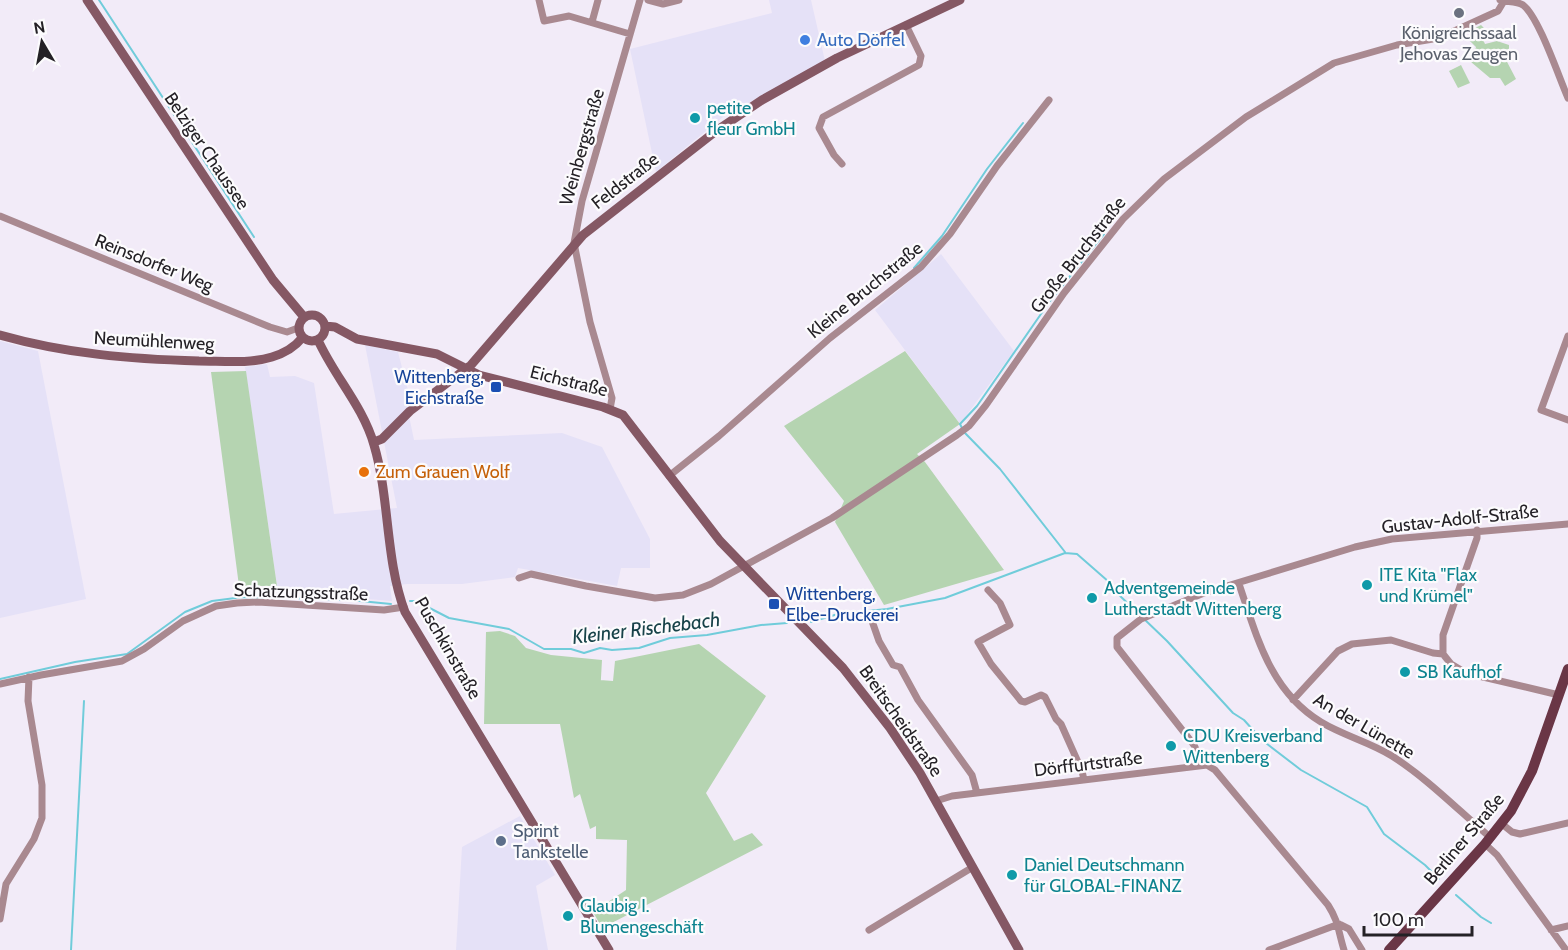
<svg xmlns="http://www.w3.org/2000/svg" width="1568" height="950" font-family="Cabin,sans-serif">
<style>
.commercial{fill:#e5e1f7}
.green{fill:#b5d4b1}
.lines{fill:none;stroke-linecap:round;stroke-linejoin:round}
.stream{stroke:#70ccda;stroke-width:2}
.street{stroke:#a98990;stroke-width:7}
.secondary{stroke:#855864;stroke-width:9}
.primary{stroke:#6a3646;stroke-width:10}
.worship-dot{fill:#6b7280;stroke:#fcfbfd;stroke-width:2}
.shop-dot{fill:#3f7fe0;stroke:#fcfbfd;stroke-width:2}
.culture-dot{fill:#0f9aa8;stroke:#fcfbfd;stroke-width:2}
.transit-dot{fill:#1a4fb4;stroke:#fcfbfd;stroke-width:2}
.food-dot{fill:#e8710a;stroke:#fcfbfd;stroke-width:2}
.service-dot{fill:#5c6f8a;stroke:#fcfbfd;stroke-width:2}
.labels{text-anchor:middle;stroke-width:4.5;stroke-linejoin:round;paint-order:stroke}
.worship-label{font-size:18px;fill:#5b616d;stroke:#fcfbfd}
.shop-label{font-size:18px;fill:#366cbe;stroke:#fcfbfd;text-anchor:start}
.culture-label{font-size:18px;fill:#0d838f;stroke:#fcfbfd;text-anchor:start}
.street-label{font-size:18px;fill:#242126;stroke:#fcfbfd}
.transit-label{font-size:18px;fill:#164399;stroke:#fcfbfd;text-anchor:end}
.food-label{font-size:18px;fill:#c56008;stroke:#fcfbfd;text-anchor:start}
.service-label{font-size:18px;fill:#4e5e75;stroke:#fcfbfd;text-anchor:start}
.water-label{font-size:20px;font-style:italic;fill:#184349;stroke:#fcfbfd}
</style>
<rect width="100%" height="100%" fill="#f2ebf8"/>
<path class="commercial" d="M769,0H811L825,61L723,117L656,172L630,49L772,13Z
M941,254L1014,351L960,424L875,310Z
M0,341L38,351L86,599L0,618Z
M365,345L398,352L411,402L407,406L414,440L562,433L602,447L650,539V568H621L617,586L518,568L515,577L462,584H407L390,586L392,601L278,592L245,367L267,364L270,377L295,376L314,383L334,514L397,508Z
M520,816L555,875L536,886L548,950H456L462,847Z"/>
<path class="green" d="M1481,25L1484,28L1479,31L1485,44L1497,41L1509,45V52L1505,58L1516,79L1505,86L1500,78H1490L1471,62L1476,47L1470,41L1473,29Z
M1461,65L1470,83L1458,88L1449,71Z
M905,351L960,424L917,454L925,462L1004,570L884,605L835,522L844,501L784,426Z
M246,371L277,586H239L211,372Z
M500,631L515,636L526,648L551,655L602,660L599,713L600,680L613,681L615,661L699,644L766,696L706,793L734,841L752,833L763,845L602,928L593,912L626,890L627,840L596,839V826L590,829L580,794L574,798L560,724H484L486,632Z"/>
<g class="lines">
<path class="stream" d="M99,0L254,237
M914,268L942,236L987,169L1023,123
M962,428L960,424L977,406L1050,301L1104,234
M965,433L1000,469L1065,552
M291,598L350,600L391,604
M410,601H416L449,618L509,629L544,649H571L584,653L600,648L612,650L639,648L670,638L707,635L761,625L787,623
M811,622L838,614L887,609L945,598L1065,553L1077,554L1109,582L1117,593L1167,641L1233,713L1244,720L1262,740L1301,770L1367,807L1384,834L1425,865L1439,879
M0,679L75,662L127,654L185,612L212,601L243,597L279,598
M1456,895L1481,917L1491,923
M71,950L84,701"/>
<path class="street" d="M539,0L544,21L569,16L630,34
M648,0L663,4L679,0
M1500,0C1507,2 1517,1 1523,5C1539,17 1559,78 1568,98
M592,22L598,0
M842,164L834,155L819,128L823,117L919,65L921,56L906,25
M0,216L270,327L287,332L298,328
M1568,336L1541,410L1568,420
M610,409L612,398L590,322L574,243L582,201L640,0
M669,476L719,436L830,338L921,267L950,234L997,166L1049,100
M1477,530V538L1443,635V654L1451,664L1466,673L1559,695
M519,578L531,574L586,586L655,598L683,595L711,584L832,518L957,435L969,426L986,405L1064,293L1123,219L1164,179L1246,117L1334,63L1397,45L1439,38L1498,11L1504,1
M1239,584C1257,637 1270,691 1321,722C1344,736 1370,742 1392,756C1428,779 1458,810 1491,838
M988,590L1000,603L1010,625L978,642L991,664L1021,701L1025,702L1041,695L1045,697L1056,719L1061,724L1082,771L1084,780
M872,621L879,641L893,665L900,667L918,700L972,775L977,793
M0,684L41,675L122,661L144,649L183,621L216,606L237,603L258,602L384,610L404,607
M1293,700L1338,651L1352,644L1391,640L1433,653L1443,654
M1203,765L1194,745L1117,647V638L1141,619L1204,593L1355,547L1392,539L1568,524
M936,801L952,796L1207,765L1215,770L1328,905C1339,922 1338,931 1344,950
M1502,824L1512,832L1520,834L1568,823
M1485,844L1497,855L1566,950
M0,919L6,884L34,839L42,818V785L28,701L29,677
M1339,924L1349,929L1362,950
M869,930L973,867
M1551,930L1568,926
M1269,950L1339,924"/>
<path class="secondary" d="M87,0L273,280L304,317
M299 328a13 13 0 1 1 26 0a13 13 0 1 1-26 0Z
M325,326L335,327L357,339L437,354L479,375L603,407L623,415L720,541L843,668L890,728L920,773L1019,950
M0,335C67,354 130,359 199,361C223,361 249,364 272,357C285,353 294,348 302,338
M318,340C334,376 363,406 374,445C390,499 385,559 405,612L609,950
M374,442L382,439L410,411L471,365L583,235L716,131L762,100L837,58L960,0"/>
<path class="primary" d="M1389,950L1485,844L1511,811L1532,771L1568,669"/>
</g>
<circle class="worship-dot" cx="1459" cy="13" r="6"/>
<circle class="shop-dot" cx="805" cy="40" r="6"/>
<g class="culture-dot">
<circle cx="695" cy="118" r="6"/>
<circle cx="1367" cy="585" r="6"/>
<circle cx="1092" cy="598" r="6"/>
<circle cx="1405" cy="672" r="6"/>
<circle cx="1171" cy="746" r="6"/>
<circle cx="1012" cy="875" r="6"/>
<circle cx="568" cy="916" r="6"/>
</g>
<g class="transit-dot">
<rect x="490" y="381" width="12" height="12" rx="3"/>
<rect x="768" y="598" width="12" height="12" rx="3"/>
</g>
<circle class="food-dot" cx="364" cy="472" r="6"/>
<circle class="service-dot" cx="501" cy="841" r="6"/>
<g class="labels">
<g class="worship-label">
<text x="1459" y="39">Königreichssaal<tspan x="1459" dy="21">Jehovas Zeugen</tspan></text>
</g>
<g class="shop-label">
<text x="817" y="46">Auto Dörfel</text>
</g>
<g class="culture-label">
<text x="707" y="114">petite<tspan x="707" dy="21">fleur GmbH</tspan></text>
<text x="1379" y="581">ITE Kita "Flax<tspan x="1379" dy="21">und Krümel"</tspan></text>
<text x="1104" y="594">Adventgemeinde<tspan x="1104" dy="21">Lutherstadt Wittenberg</tspan></text>
<text x="1417" y="678">SB Kaufhof</text>
<text x="1183" y="742">CDU Kreisverband<tspan x="1183" dy="21">Wittenberg</tspan></text>
<text x="1024" y="871">Daniel Deutschmann<tspan x="1024" dy="21">für GLOBAL-FINANZ</tspan></text>
<text x="580" y="912">Glaubig I.<tspan x="580" dy="21">Blumengeschäft</tspan></text>
</g>
<g class="street-label">
<text transform="translate(582 147) rotate(-74)" y="6">Weinbergstraße</text>
<text transform="translate(207 151) rotate(56)" y="6">Belziger Chaussee</text>
<text transform="translate(625 181) rotate(-38)" y="6">Feldstraße</text>
<text transform="translate(1078 255) rotate(-52)" y="6">Große Bruchstraße</text>
<text transform="translate(154 263) rotate(22)" y="6">Reinsdorfer Weg</text>
<text transform="translate(865 290) rotate(-39)" y="6">Kleine Bruchstraße</text>
<text transform="translate(154 341) rotate(3)" y="6">Neumühlenweg</text>
<text transform="translate(569 381) rotate(14)" y="6">Eichstraße</text>
<text transform="translate(1460 519) rotate(-6)" y="6">Gustav-Adolf-Straße</text>
<text transform="translate(301 592) rotate(2)" y="6">Schatzungsstraße</text>
<text transform="translate(448 648) rotate(60)" y="6">Puschkinstraße</text>
<text transform="translate(901 721) rotate(55)" y="6">Breitscheidstraße</text>
<text transform="translate(1364 726) rotate(30)" y="6">An der Lünette</text>
<text transform="translate(1088 764) rotate(-7)" y="6">Dörffurtstraße</text>
<text transform="translate(1464 839) rotate(-50)" y="6">Berliner Straße</text>
</g>
<g class="transit-label">
<text x="484" y="383">Wittenberg,<tspan x="484" dy="21">Eichstraße</tspan></text>
<text x="786" y="600" text-anchor="start">Wittenberg,<tspan x="786" dy="21">Elbe-Druckerei</tspan></text>
</g>
<g class="food-label">
<text x="376" y="478">Zum Grauen Wolf</text>
</g>
<g class="service-label">
<text x="513" y="837">Sprint<tspan x="513" dy="21">Tankstelle</tspan></text>
</g>
<g class="water-label">
<text transform="translate(646 628) rotate(-7)" y="7">Kleiner Rischebach</text>
</g>
</g>
<g transform="translate(42 42) rotate(350)" stroke="#fcfbfd" stroke-width="4.5" paint-order="stroke">
<path d="M0-4.5L10 22L0 15L-10 22Z" fill="#242126"/>
<text y="-9" font-size="16" font-weight="bold" text-anchor="middle" fill="#242126">N</text>
</g>
<path d="M1364 926v9h108v-9" fill="none" stroke="#242126" stroke-width="3"/>
<text x="1373" y="926" font-size="18" fill="#242126" stroke="#fcfbfd" stroke-width="4.5" paint-order="stroke">100 m</text>
</svg>
